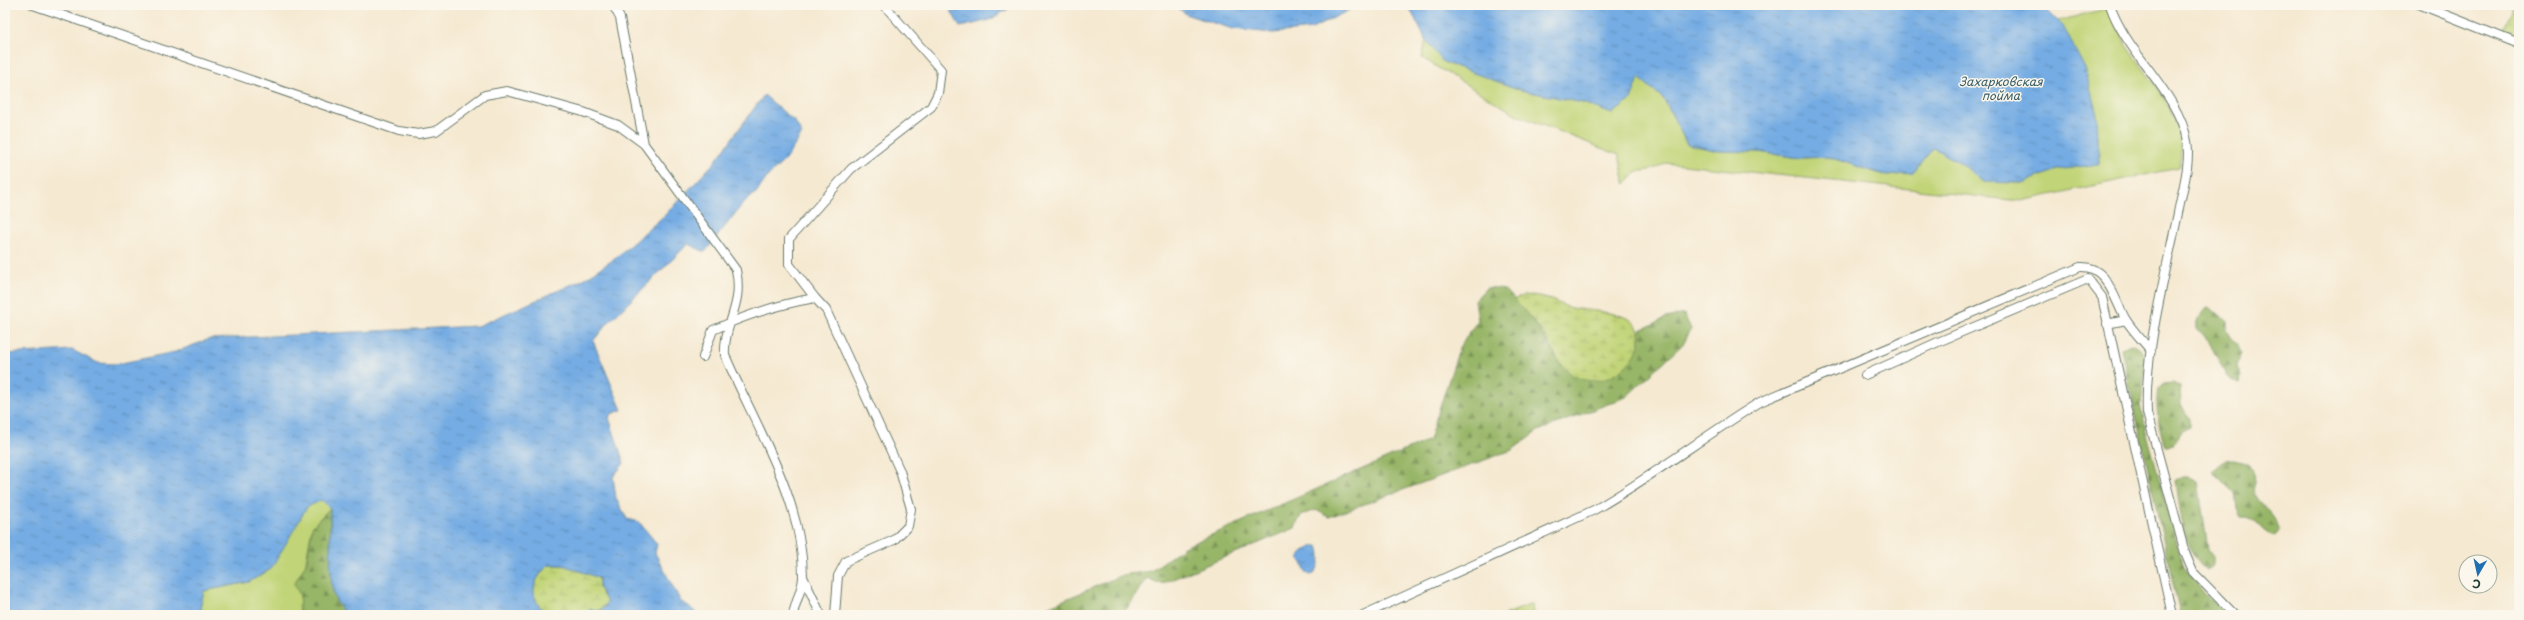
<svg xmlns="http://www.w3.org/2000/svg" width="2524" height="620" font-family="'Playpen Sans',sans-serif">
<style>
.green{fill:#c1d477;stroke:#708856}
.forest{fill:url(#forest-firs);stroke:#5c7a4e}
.wetland{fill:url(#wetland-marsh);stroke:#708856}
.garden{fill:url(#garden-dots);stroke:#708856}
.water{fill:url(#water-ripples);stroke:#4a748c}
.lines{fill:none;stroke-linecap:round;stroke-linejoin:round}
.street-casing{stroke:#6a796b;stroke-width:10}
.street{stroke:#fff;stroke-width:8}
.labels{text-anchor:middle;stroke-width:3;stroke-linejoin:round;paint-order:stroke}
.water-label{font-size:12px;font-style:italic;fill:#395e69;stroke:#fbf7ec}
</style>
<defs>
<pattern id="forest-firs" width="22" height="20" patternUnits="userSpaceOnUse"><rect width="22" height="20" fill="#98b668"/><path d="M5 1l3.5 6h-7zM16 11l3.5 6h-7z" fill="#7b9556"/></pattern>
<pattern id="wetland-marsh" width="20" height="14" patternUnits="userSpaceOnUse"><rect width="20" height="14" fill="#c1d477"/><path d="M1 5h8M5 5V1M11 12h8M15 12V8" fill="none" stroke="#a5b768"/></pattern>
<pattern id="garden-dots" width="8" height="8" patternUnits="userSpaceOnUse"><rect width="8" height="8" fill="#c1d477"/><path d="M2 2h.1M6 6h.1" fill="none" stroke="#a5b768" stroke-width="1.8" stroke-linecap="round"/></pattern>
<pattern id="water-ripples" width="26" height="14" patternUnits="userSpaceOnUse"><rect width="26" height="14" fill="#74ace3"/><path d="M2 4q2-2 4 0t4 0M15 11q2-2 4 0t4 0" fill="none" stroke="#5f8db9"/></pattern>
</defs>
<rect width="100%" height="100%" fill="#fbf7ec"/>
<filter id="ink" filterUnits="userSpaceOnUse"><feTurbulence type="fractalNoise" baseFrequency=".025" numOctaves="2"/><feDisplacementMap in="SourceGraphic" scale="8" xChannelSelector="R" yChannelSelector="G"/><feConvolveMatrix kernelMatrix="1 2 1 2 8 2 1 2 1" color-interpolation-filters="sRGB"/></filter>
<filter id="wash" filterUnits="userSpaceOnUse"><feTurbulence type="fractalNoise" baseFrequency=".012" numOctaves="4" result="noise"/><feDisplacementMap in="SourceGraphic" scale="16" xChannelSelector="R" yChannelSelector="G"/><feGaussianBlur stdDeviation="0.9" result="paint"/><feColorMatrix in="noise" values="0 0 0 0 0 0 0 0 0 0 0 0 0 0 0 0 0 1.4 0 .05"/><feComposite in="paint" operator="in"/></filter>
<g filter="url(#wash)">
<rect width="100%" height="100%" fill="#f5e9d1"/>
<path class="green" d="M2108,8L2126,44L2164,98L2179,130L2182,151L2178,168L2021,201L1665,163L1654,169L1636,172L1625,184L1619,155L1517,115L1422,58L1426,40L1444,62L1521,90L1583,103L1612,114L1631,100L1639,77L1664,99L1687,144L1719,151L1759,152L1800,158L1829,157L1887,176L1913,173L1933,148L1961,163L1983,182L2022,183L2057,170L2099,164L2097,115L2085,69L2058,21Z
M322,500L330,508L312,527L300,595L299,611L310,615H204L200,607L204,591L249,582L289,536L307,506Z
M1532,604L1533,615H1504Z"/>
<path class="forest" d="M1486,288C1491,288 1498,287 1502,289C1519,297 1552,348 1561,365L1630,360L1639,345V331L1666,318L1684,314L1691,329L1684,343L1626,397L1538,431L1512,450L1329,517L1316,510L1301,515L1295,528L1161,584L1147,578C1137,590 1133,604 1121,615H1029L1122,575L1151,571L1184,547L1429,440L1460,346L1478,320L1475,300Z
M2207,308L2222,316L2227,322V330L2231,337L2237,343L2241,352L2237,367L2241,375L2240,383L2227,377L2208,340L2197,328V321Z
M2131,344L2140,349L2146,358L2141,404L2146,431L2180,554L2189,575L2204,594L2229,615H2180L2121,348Z
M2173,383L2180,387L2181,404L2189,419V427L2182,431L2173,445L2165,446C2159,428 2155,408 2158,389L2164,384Z
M2234,459C2241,461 2250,465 2254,472C2259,480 2250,487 2255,496C2262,509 2276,511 2279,530L2274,536C2257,531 2258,516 2241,517L2237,509L2235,494L2212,471L2226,460Z
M2182,477H2190L2198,481L2208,550L2213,557V565L2206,570C2182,551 2179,509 2175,481Z
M330,508C331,527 328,586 336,600C338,605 343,610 346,615H310L299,611L300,595L294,584L307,562L312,527Z"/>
<path class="wetland" d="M1524,295C1532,296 1541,297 1548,299C1556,301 1563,306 1571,308C1586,311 1625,311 1635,324C1655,349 1609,395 1574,376C1559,368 1554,350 1546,337C1537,324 1525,312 1514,300Z
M548,565H564L599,578V588L607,602C596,620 566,615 546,615C529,596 530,584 548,565Z"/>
<path class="garden" d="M2514,5H2519V41L2502,33Z"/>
<path class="water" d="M948,5H1014L990,20L960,27Z
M1173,5H1359L1312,29L1273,33L1233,29L1188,15Z
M1408,5H2042L2063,26L2085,69L2097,115L2099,164L2057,170L2023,183L1983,182L1961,163L1933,148L1913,173L1887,176L1829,157L1800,158L1759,152L1719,151L1687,144L1664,99L1639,78L1631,100L1612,114L1583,103L1521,90L1443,62L1426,40Z
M764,95L795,122L802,134L785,160L768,176L757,192L745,201L705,252L688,244L607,324L593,341L622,410L611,414L609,418L624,463L613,477L616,498L627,519L639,522L657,544L655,553L681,602L689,606L698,615H588L590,608L597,611L603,609L607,602L599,588V578L563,565H548C530,584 529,596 546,615H346C343,610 338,605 336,600C328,586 331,528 330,508L322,500L307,507L271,569L249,582L204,591L200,607L204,615H5V354L72,350L98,363L117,364L175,352L210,339L478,326L584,279L613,260L665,215L714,163Z
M1314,546H1318C1322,555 1320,571 1311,575L1307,573L1299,557L1303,551Z"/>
</g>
<g filter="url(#ink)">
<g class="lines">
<g class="street-casing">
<path id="street" d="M33,5L399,131L418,134L436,131L485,95L507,91L583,112L618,125L644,144L736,270C744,306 723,324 725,355C755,426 803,498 803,577C803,588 795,602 793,615
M613,5L620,18L644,144
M2110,5C2125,52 2179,93 2187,141C2191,164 2182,191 2178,213C2166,273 2144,352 2147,413L2185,553L2193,572L2235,615
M2421,5L2519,44
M815,298L789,264V239L851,169L931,107L938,93L941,70L884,5
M2107,324L2126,320
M703,357L713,330C746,315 780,304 815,298L826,310L900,471L911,509L908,526L894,540L846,561L838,576L835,615
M1865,375L1938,342L2088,279L2102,297L2172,615
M804,579L821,615
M1363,615L1594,510C1652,477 1704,436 1760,402L2080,267C2108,265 2114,300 2126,320C2133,331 2143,341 2151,351"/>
</g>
<use href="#street" class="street"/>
</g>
</g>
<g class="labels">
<g class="water-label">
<text x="2001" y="86">Захарковская<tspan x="2001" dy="14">пойма</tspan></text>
</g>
</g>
<rect width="2524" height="620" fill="none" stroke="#fbf7ec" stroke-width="20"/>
<g transform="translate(2478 574) rotate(189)"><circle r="19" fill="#fbf7ec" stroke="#a3ada2"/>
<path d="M0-3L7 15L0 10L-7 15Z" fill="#1f6fb2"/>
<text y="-6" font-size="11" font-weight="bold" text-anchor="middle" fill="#1f3d34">С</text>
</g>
</svg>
